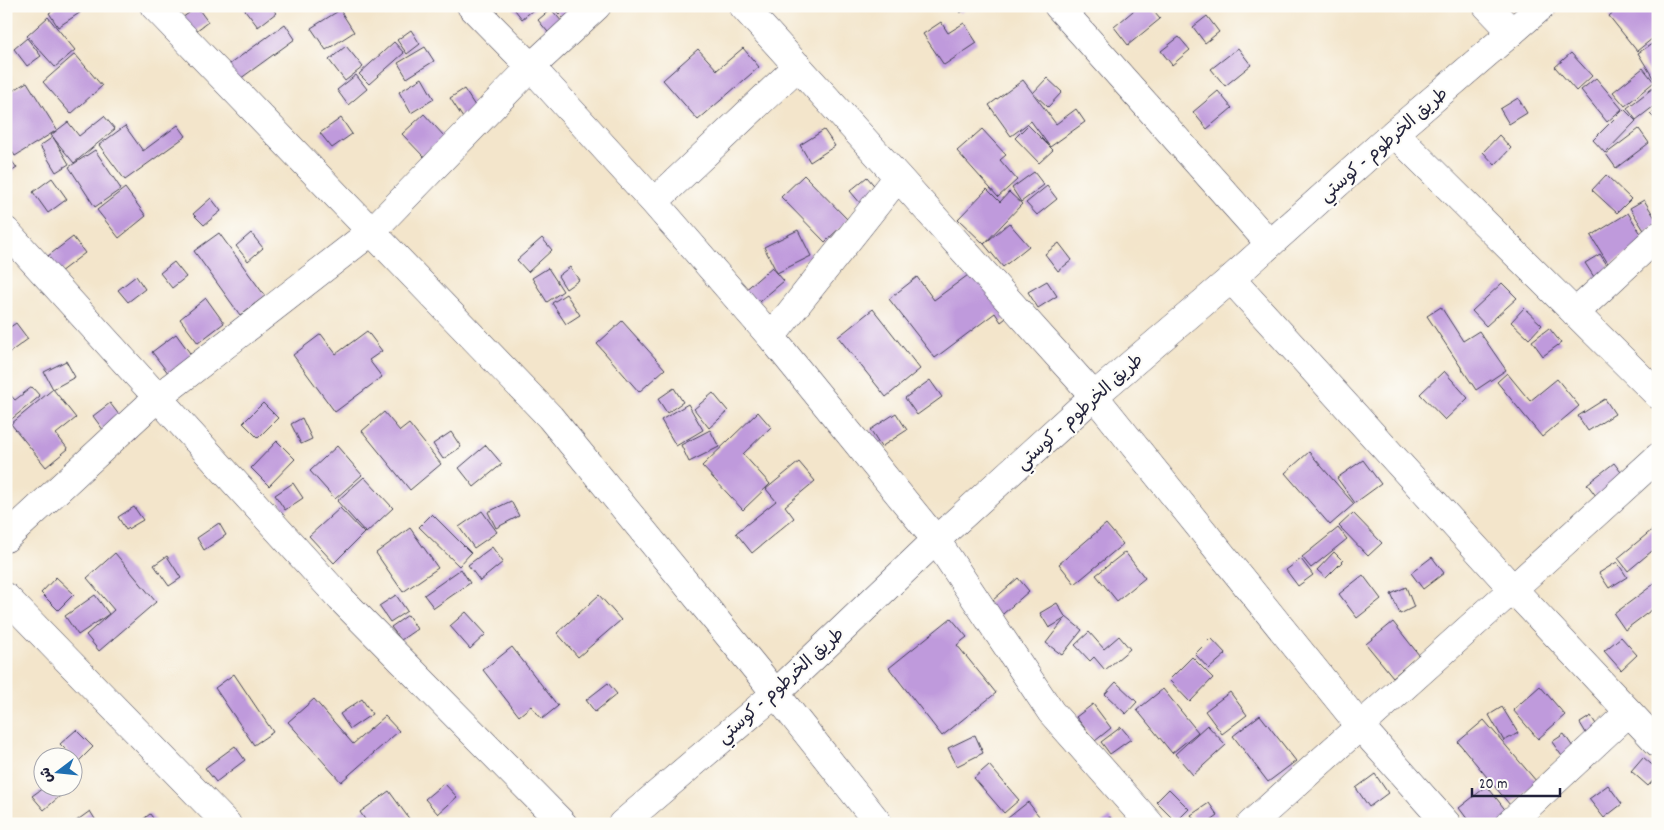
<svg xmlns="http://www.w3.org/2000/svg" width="1664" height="830" font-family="Dekko,'Playpen Sans Arabic',sans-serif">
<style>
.building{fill:#bf9adc}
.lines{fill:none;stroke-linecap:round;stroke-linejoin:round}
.minor-casing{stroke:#413f51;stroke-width:29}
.trunk-casing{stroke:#413f51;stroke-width:29}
.minor{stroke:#fff;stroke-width:28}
.trunk{stroke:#fff;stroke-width:28}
.labels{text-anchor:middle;stroke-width:4.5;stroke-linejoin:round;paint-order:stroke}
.street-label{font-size:18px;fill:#22223b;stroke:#fdfcf7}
</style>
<rect width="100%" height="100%" fill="#fdfcf7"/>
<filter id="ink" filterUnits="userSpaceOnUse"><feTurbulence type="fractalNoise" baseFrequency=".02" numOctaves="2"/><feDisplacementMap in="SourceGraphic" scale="10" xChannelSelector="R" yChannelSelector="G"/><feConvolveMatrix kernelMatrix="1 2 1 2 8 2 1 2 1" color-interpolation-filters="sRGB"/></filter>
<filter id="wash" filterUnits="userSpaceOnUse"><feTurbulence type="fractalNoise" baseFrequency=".0096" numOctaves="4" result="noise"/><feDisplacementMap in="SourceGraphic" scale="20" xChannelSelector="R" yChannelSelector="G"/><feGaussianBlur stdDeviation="1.12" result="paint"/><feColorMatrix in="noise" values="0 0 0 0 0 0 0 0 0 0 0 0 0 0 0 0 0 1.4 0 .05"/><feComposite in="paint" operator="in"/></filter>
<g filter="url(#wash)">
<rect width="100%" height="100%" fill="#f3e5cb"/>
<g id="blocks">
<path class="building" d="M60,6H77L81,12L58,27L49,13Z
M242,6H271L276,13L258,27Z
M512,6H538L522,19Z
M551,6H584L572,27Z
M956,6H971L960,13Z
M1139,6H1149L1160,19L1128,45L1114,27Z
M1621,6H1658V34L1637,51L1609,16Z
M197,7L208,22L189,36L178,21Z
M551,9L569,30L556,42L538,20Z
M340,10L354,32L326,50L311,28Z
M1207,16L1219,32L1205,43L1193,27Z
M48,17L75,50L55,67L27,36Z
M941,22L948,33L964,23L977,43L944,65L923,34Z
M285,24L295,39L233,84L223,69Z
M411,30L420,44L407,54L397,40Z
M1179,37L1190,50L1172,65L1161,51Z
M27,38L41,56L27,66L14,49Z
M1658,40V79L1655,81L1638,53Z
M394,42L404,53L369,84L359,74Z
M346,46L363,67L345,81L329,60Z
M425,47L434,61L407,78L398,63Z
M743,48L759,67L698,120L663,80L698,49L717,70Z
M1238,48L1251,65L1225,86L1211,69Z
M1571,53L1592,76L1576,91L1555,67Z
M75,54L102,86L71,114L43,82Z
M1643,68L1654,82L1625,106L1613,92Z
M356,75L367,89L348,105L337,90Z
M422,78L434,99L411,113L399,92Z
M1047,78L1062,92L1048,107L1033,93Z
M1596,78L1622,109L1607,122L1581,90Z
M1023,80L1056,124L1076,109L1085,122L1050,147L1031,121L1011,136L989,105Z
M27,82L57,130L15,156L6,142V95Z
M1658,84V103L1636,120L1627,108Z
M464,89L477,109L463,118L450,98Z
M1218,91L1232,108L1207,129L1193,112Z
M1518,98L1527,113L1509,124L1500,109Z
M1658,107V122L1650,114Z
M1624,109L1636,121L1605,153L1593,140Z
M424,114L445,137L424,157L402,134Z
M104,116L115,129L74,163L51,135L68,122L79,136Z
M341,118L352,134L332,148L320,133Z
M178,125L186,136L125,180L99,145L125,126L143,151Z
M1028,125L1053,150L1039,163L1015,138Z
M982,129L1006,155L1000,160L1017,180L998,197L957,151Z
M1639,129L1649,143L1616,168L1606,154Z
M824,130L835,146L810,162L800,145Z
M1499,135L1511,148L1495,165L1483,152Z
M53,137L69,164L56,172L40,146Z
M95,150L121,189L95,207L69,167Z
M8,156L17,168L6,175V157Z
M1034,172L1044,185L1021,202L1012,188Z
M804,175L848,220L825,242L781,197Z
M1606,175L1631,199L1617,213L1592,190Z
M867,177L878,190L861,204L850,191Z
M52,178L67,199L48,213L33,192Z
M1047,186L1057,199L1037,215L1026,203Z
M125,188L146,216L119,238L97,210Z
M987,189L1000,202L1009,192L1022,204L984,244L958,219Z
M211,198L221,211L204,225L193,214Z
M1644,200L1658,223L1645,232L1630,208Z
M1628,213L1646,242L1609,265L1591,236Z
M1009,223L1029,246L1003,267L984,244Z
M798,230L811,256L777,273L764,247Z
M219,233L265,296L240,315L194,251Z
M251,233L263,248L248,261L236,246Z
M73,237L85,253L60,272L48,256Z
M542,238L552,250L528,272L517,260Z
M1059,243L1072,260L1058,271L1045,254Z
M1600,254L1611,271L1596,280L1585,263Z
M174,262L186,277L172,288L160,273Z
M570,267L579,280L566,289L558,276Z
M772,267L784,281L754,306L743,292Z
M548,268L563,291L547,302L532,278Z
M975,270L1010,315L1001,322L995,313L935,358L889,299L917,277L934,300Z
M136,276L145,289L128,302L118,290Z
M1047,281L1057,296L1038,308L1028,292Z
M1502,283L1517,298L1486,326L1472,311Z
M566,294L580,315L566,324L552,303Z
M206,298L224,323L198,343L180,319Z
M1441,307L1463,341L1479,331L1506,370L1476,390L1427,316Z
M1524,308L1542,325L1529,339L1511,322Z
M873,309L920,369L886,397L838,337Z
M622,321L665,369L639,392L597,344Z
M16,323L28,339L6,355V330Z
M1549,328L1561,343L1543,356L1532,341Z
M367,331L382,351L369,360L382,377L335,412L293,355L321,334L336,354Z
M176,334L195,360L172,378L152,352Z
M66,361L75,377L53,389L44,372Z
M1444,371L1468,398L1445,420L1420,394Z
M1507,373L1530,401L1557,379L1579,406L1542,437L1497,382Z
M930,380L942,397L917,415L905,398Z
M32,387L40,396L8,422L6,419V390L15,400Z
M674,388L683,402L667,413L658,399Z
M53,389L76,418L56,434L68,449L46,467L11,424Z
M713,393L728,411L709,428L694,409Z
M1605,399L1615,414L1588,431L1578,416Z
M110,403L135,436L117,449L93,416Z
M263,403L278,418L258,438L243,423Z
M688,404L703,430L676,446L661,420Z
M384,412L400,431L409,424L441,464L410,490L362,431Z
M758,412L771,427L743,454L770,484L743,510L702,466Z
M896,413L907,430L881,447L870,430Z
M302,418L312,439L301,444L291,424Z
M710,430L719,447L689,462L681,445Z
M451,432L461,447L443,459L433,444Z
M277,441L295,459L269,486L251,468Z
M486,445L502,464L474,487L459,468Z
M337,446L362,475L335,499L310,471Z
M1309,452L1354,504L1330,525L1285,473Z
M1363,460L1381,484L1355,503L1337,478Z
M799,462L815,481L785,506L794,518L752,553L736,533L776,501L766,489Z
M1614,463L1630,484L1603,505L1587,484Z
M364,477L393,508L366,533L337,501Z
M293,483L303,498L285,510L275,495Z
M511,501L519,516L496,528L488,512Z
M134,507L143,520L126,530L118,517Z
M340,508L364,533L334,563L309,536Z
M482,511L497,532L474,548L459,527Z
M1353,513L1382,543L1368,556L1339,526Z
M432,514L471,553L459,566L419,527Z
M219,523L226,535L204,550L197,538Z
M1106,524L1123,544L1075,584L1059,564Z
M1658,525V546L1628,571L1618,558Z
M410,528L438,568L403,592L376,553Z
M1338,528L1347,539L1311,568L1302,557Z
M492,547L503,562L480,581L468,565Z
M1125,552L1145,578L1117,601L1096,575Z
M1334,552L1343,561L1326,578L1317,570Z
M115,553L156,602L99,651L86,635L114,610L87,578Z
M167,556L181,578L169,586L154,565Z
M1432,557L1444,573L1423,589L1411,573Z
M1301,559L1313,575L1298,586L1286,570Z
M1617,562L1627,577L1609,588L1599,573Z
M461,569L470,583L434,608L424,595Z
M1363,575L1381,599L1357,618L1339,594Z
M56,577L74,594L58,610L41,593Z
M1018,578L1029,591L995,621L984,608Z
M1658,581V605L1625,630L1614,614Z
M1406,587L1414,607L1400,614L1391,594Z
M95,595L109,614L78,635L65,616Z
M396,595L407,611L390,622L379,606Z
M599,595L621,620L578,657L557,633Z
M1057,603L1066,618L1049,628L1040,613Z
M466,612L486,634L470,649L450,626Z
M408,615L417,629L401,640L391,627Z
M1066,617L1082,630L1062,655L1046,643Z
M951,618L967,637L957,645L996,693L942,736L889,668Z
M1393,622L1419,655L1393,677L1366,644Z
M1089,632L1104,649L1119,636L1130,649L1105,670L1094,657L1090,661L1075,645Z
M1621,637L1637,655L1621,670L1604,651Z
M1211,638L1226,654L1209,669L1195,654Z
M512,647L558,706L542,719L531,706L519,716L483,670Z
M1192,657L1213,678L1190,702L1169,680Z
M234,674L273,732L254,745L215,688Z
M1116,682L1137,702L1126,714L1105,694Z
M608,683L617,694L595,712L586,700Z
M1540,686L1565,715L1538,739L1513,710Z
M1163,689L1198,732L1172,753L1137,710Z
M1230,692L1247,715L1222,734L1205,711Z
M314,699L353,744L385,716L399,731L341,782L288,722Z
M362,699L372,714L350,729L340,714Z
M1093,704L1111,728L1095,741L1076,717Z
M1502,707L1518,733L1504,741L1489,715Z
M1260,715L1296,761L1268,782L1233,736Z
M1591,716L1603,736L1592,743L1580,723Z
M1484,720L1537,782L1510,805L1458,742Z
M1207,725L1226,745L1193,775L1175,754Z
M1121,727L1131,739L1110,754L1101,742Z
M76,730L93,747L78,762L60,744Z
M1564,734L1575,750L1564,759L1552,742Z
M975,735L983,753L957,766L948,748Z
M235,746L245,760L216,782L205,768Z
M1643,757L1658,770V775L1648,786L1631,771Z
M989,765L1019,800L1004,813L974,778Z
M1375,774L1388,793L1369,807L1356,788Z
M444,783L457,797L438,814L425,799Z
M1608,785L1622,804L1604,818L1589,799Z
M1487,786L1510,816L1502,824H1471L1459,808Z
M43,788H54L60,796L44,810L32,796Z
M1169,789L1189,809L1176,822L1156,802Z
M389,791L413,824H368L360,812Z
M1028,802L1039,816L1030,824H1004L1003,822Z
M1209,803L1218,816L1207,824H1197L1191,815Z
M90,811L98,824H72Z
M150,814L157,824H137Z
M1110,817L1116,824H1101Z"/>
</g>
</g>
<g filter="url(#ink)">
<use href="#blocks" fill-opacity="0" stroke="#413f51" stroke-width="1"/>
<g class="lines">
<g class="minor-casing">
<path id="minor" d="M154,6L550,417L756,669L879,824
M471,6L531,67L654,202L771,337L936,540L1051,712L1150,824
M743,6L898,177L1094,396L1360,726L1447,824
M1058,6L1270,244
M1487,6L1512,32
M1394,133L1658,395
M654,202L798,66
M6,231L341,599L563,824
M1231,279L1513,589L1658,743
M1575,313L1658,236
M771,337L898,177
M6,538L157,398L372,231L531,67L597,6
M6,597L227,824
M1251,824L1513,589L1658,457
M1509,824L1629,712"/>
</g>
<g class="trunk-casing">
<path id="trunk" d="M622,824L776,693L936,540L1094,396L1231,279L1394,133L1542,6"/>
</g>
<use href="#minor" class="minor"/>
<use href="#trunk" class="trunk"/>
</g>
</g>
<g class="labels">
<g class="street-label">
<text transform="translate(1383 144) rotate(-41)" y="6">طريق الخرطوم - كوستي</text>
<text transform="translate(1079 411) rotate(-42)" y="6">طريق الخرطوم - كوستي</text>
<text transform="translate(780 685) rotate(-42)" y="6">طريق الخرطوم - كوستي</text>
</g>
</g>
<rect width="1664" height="830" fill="none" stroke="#fdfcf7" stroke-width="25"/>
<g transform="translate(58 772) rotate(254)"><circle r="24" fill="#fdfcf7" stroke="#a5a5ac"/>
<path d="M0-4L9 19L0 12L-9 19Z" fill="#1f6fb2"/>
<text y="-8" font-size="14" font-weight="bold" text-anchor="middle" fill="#22223b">ش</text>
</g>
<path d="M1472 788v8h88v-8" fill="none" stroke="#22223b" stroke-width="2.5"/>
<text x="1479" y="788" font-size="15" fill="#22223b" stroke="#fdfcf7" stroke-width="4" paint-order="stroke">20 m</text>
</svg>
